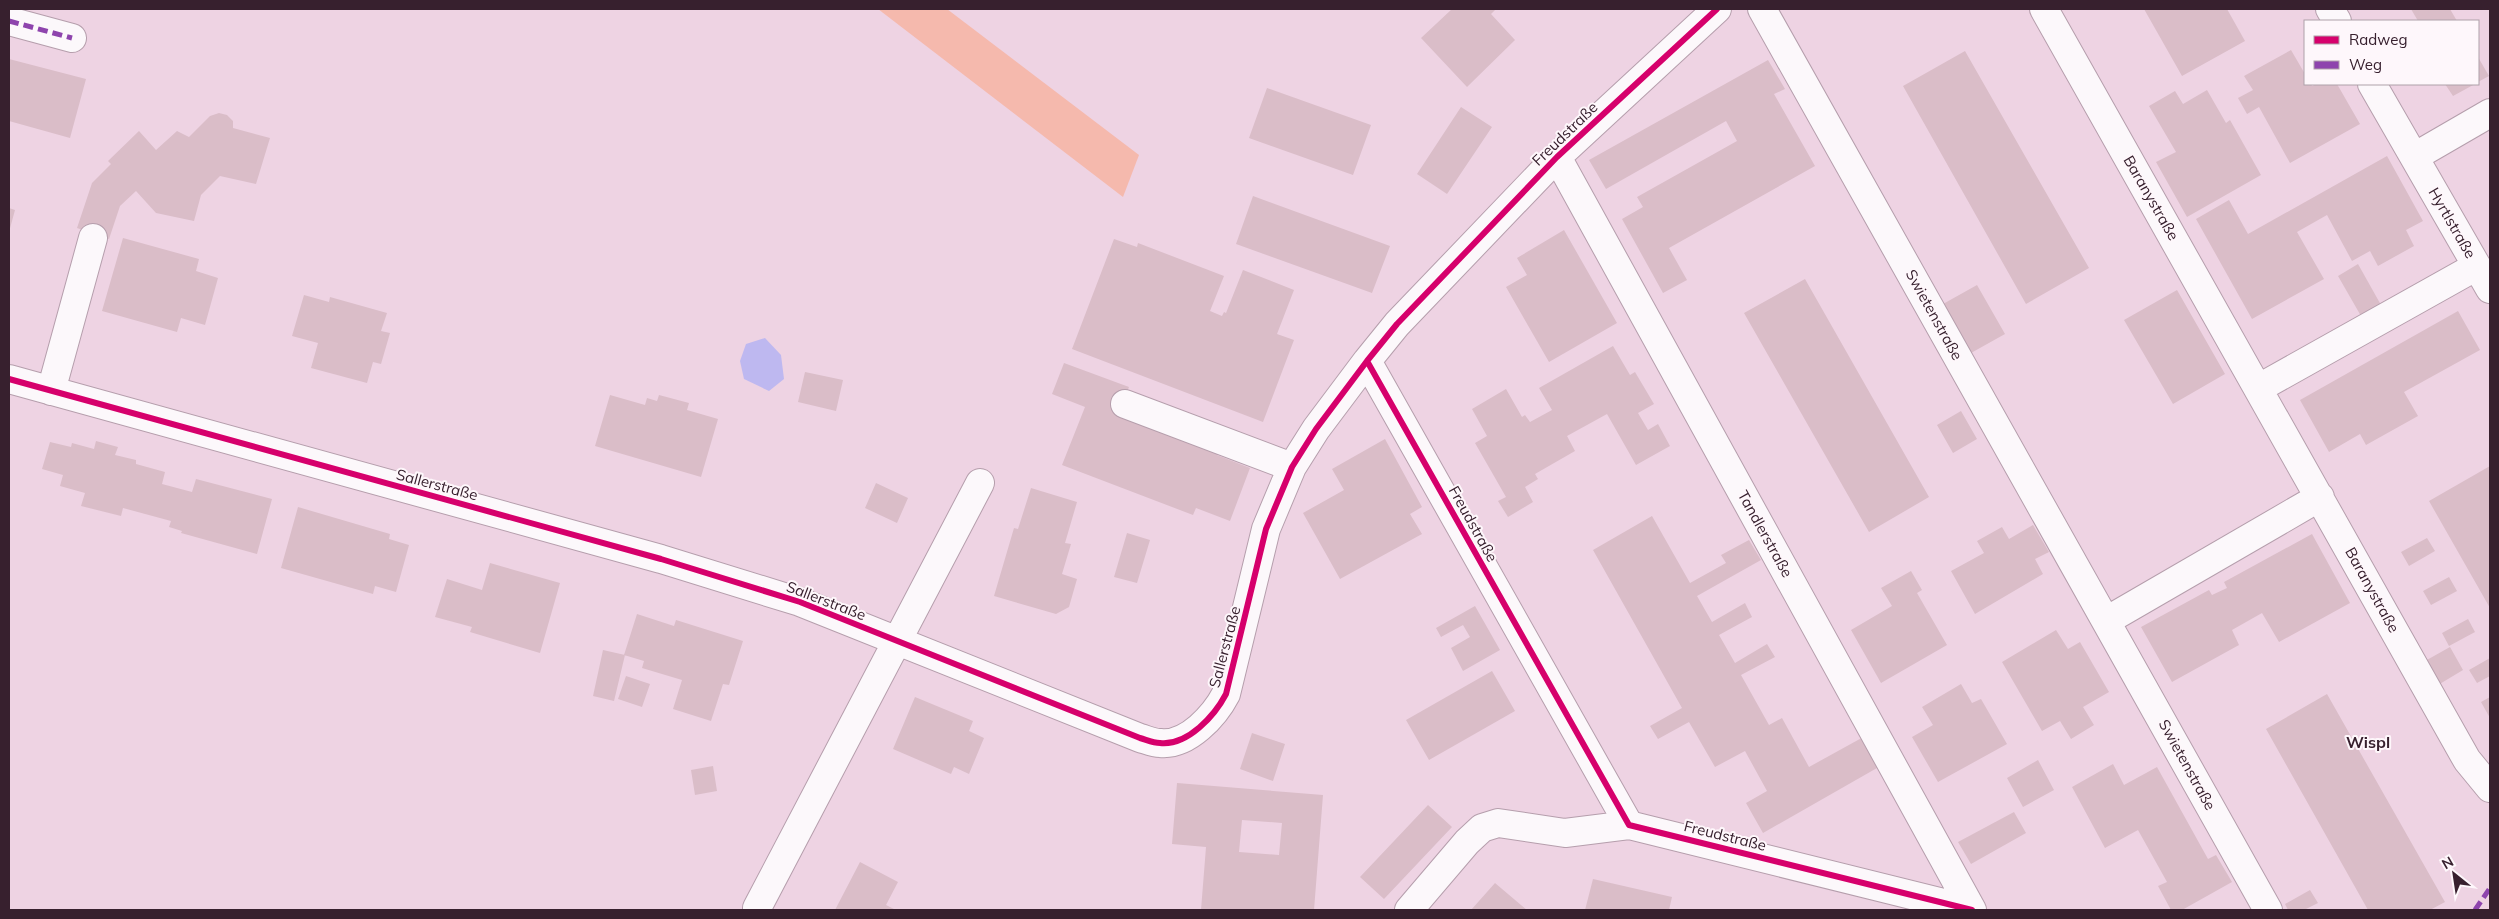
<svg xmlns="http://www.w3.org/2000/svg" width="2499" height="919" font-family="Mulish,sans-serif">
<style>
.green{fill:#f5b9ad}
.water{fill:#beb8f0}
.building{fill:#dabdc8;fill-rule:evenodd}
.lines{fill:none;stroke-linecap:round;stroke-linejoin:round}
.minor-casing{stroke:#b59eac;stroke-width:30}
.minor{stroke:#fcf8fb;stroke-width:28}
.quiet{stroke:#8e44ad;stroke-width:5;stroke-dasharray:10 5;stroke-linecap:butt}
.cycleway-casing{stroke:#fef7fb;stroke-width:9}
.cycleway{stroke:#d6006c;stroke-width:6}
.labels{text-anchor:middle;stroke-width:4;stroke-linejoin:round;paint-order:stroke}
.street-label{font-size:15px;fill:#37202e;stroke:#fef7fb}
.neighbourhood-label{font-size:16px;font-weight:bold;fill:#37202e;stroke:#fef7fb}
</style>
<rect width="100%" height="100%" fill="#eed3e3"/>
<path class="green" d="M878,9H947L1139,155L1123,197Z"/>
<path class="water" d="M765,338L781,355L784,379L769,391L744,379L740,361L746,344Z"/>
<path class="building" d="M1452,9H1496L1491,14L1515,40L1467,87L1421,38Z
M2144,9H2227L2245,41L2182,76Z
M2411,9H2450L2457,21H2418Z
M2291,50L2305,74V84H2311L2312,86L2317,84H2337L2360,124L2290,163L2259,107L2247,114L2238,98L2253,90L2244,76Z
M1965,51L2089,268L2026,304L1903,86Z
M2478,57L2489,76L2478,82Z
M9,59L86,79L70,138L9,121Z
M1768,60L1785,89L1774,94L1815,166L1669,248L1687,280L1663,293L1622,219L1643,207L1637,197L1737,141L1726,121L1606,189L1589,160Z
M2445,84H2475L2453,96Z
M1267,88L1371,125L1353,175L1249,138Z
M2207,90L2226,123L2230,120L2261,175L2187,217L2156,162L2176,152L2149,106L2175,91L2183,104Z
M1461,107L1492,127L1447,194L1417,174Z
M219,113L227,115L233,121V128L270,138L256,184L220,176L201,195L194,221L156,213L136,191L120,206L109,239L77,228L92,183L111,164L108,161L139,131L156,150L177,131L189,137L210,116Z
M2387,156L2423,221L2406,230L2414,246L2378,266L2370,251L2352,261L2327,215L2297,232L2324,279L2252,319L2196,219L2229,200L2248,234Z
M1253,196L1390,246L1372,293L1236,244Z
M9,208L15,210L9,232Z
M1564,230L1617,323L1549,362L1506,287L1527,275L1517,258Z
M123,238L199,259L196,271L218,278L205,325L181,318L177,332L102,311Z
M1114,239L1137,247L1138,243L1224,276L1210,311L1222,316L1224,312L1226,313L1243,270L1294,290L1277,334L1294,340L1263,422L1072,349Z
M2358,264L2381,305L2361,316L2338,276Z
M1805,279L1929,497L1869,532L1744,313Z
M1977,285L2005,334L1971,353L1943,304Z
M2177,290L2225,374L2173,404L2124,320Z
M304,295L329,302L330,297L387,313L381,331L390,333L381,364L373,362L367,383L311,368L318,343L292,336Z
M2458,311L2480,350L2404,392L2418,416L2366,445L2360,434L2329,452L2300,400Z
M1613,346L1630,375L1635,372L1654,404L1638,413L1648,430L1658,424L1670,446L1636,465L1607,414L1567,436L1575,451L1535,474L1538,479L1525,487L1533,502L1508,517L1498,501L1506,497L1475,443L1487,436L1472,409L1506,389L1522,417L1525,415L1530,422L1552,410L1539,388Z
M1064,363L1129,387L1120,410L1219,448L1217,455L1250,468L1230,521L1196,508L1193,515L1062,465L1085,407L1052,394Z
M805,372L843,380L836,411L798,402Z
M610,395L645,405L647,398L657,401L659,395L689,403L687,410L718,419L701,477L595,446Z
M1961,411L1977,439L1953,453L1937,425Z
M1385,439L1422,507L1410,514L1422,534L1340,579L1303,513L1344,490L1332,469Z
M96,441L118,447L115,455L136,460V464L165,472L162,484L192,492L196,479L272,499L257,554L181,533L182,531L169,527L171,521L123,508L121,516L81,506L85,493L60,486L63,475L42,469L50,442L71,447L72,443L94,449Z
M2490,466V608L2429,501Z
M876,483L908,498L897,523L865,508Z
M1031,488L1077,502L1065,543L1071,544L1062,574L1077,579L1069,607L1056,614L994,596L1014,528L1018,529Z
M298,507L390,534L389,539L409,545L396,592L375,586L373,594L281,568Z
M1652,516L1690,583L1726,563L1721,555L1749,540L1761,560L1697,596L1712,622L1745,603L1752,617L1719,635L1735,663L1767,644L1775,657L1741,675L1769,725L1782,718L1809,767L1867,735L1884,764L1763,833L1746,803L1767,791L1745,751L1715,767L1689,722L1658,739L1650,726L1682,708L1593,550Z
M2033,525L2049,552L2035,559L2043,574L1975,614L1951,571L1984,553L1977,541L2002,527L2009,539Z
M1127,533L1150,540L1137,583L1114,577Z
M2312,534L2350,603L2279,642L2262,613L2232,630L2239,645L2172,682L2141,627L2209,590L2212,595L2227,588L2224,582Z
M2427,538L2435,551L2409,566L2401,552Z
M490,563L560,583L540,653L470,632L472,627L435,617L447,579L482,590Z
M1911,571L1922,590L1917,593L1947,645L1881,683L1851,630L1892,606L1881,588Z
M2449,577L2457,591L2431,605L2423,591Z
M1475,606L1500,650L1463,671L1451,648L1470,637L1463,625L1441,637L1436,628Z
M637,614L674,626L676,620L743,641L729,685L723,684L711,721L673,709L682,680L642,668L644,661L624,655Z
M2468,619L2475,632L2449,646L2442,633Z
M2056,630L2068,649L2080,642L2109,692L2083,707L2094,725L2071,739L2060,721L2042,731L2002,662Z
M2450,647L2463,670L2438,685L2425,661Z
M603,650L625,655L614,701L593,696Z
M2490,658V676L2477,683L2469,670Z
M1492,671L1515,711L1429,760L1406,720Z
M626,676L650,684L642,707L618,699Z
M1961,684L1972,703L1981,699L2007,744L1938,782L1912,737L1933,725L1922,707Z
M2327,694L2445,902L2430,910H2368L2266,729Z
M915,697L973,721L969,731L984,738L969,774L954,767L951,774L893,749Z
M2490,697V718L2481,702Z
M1252,733L1285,744L1273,781L1240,769Z
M2038,760L2054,790L2023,807L2007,778Z
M2113,764L2124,785L2157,767L2208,859L2216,855L2232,882L2182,910H2171L2158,886L2167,882L2138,830L2105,848L2072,787Z
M713,766L717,791L695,795L691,770Z
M1177,783L1323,795L1314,910H1201L1206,847L1172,844ZM1242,820L1282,823L1279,855L1239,852Z
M1428,805L1452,827L1384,899L1360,877Z
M2014,812L2026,833L1971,864L1958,842Z
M860,862L898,882L886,905L896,910H835Z
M1593,879L1672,897L1669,910H1585Z
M1495,883L1527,910H1471Z
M2310,890L2318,903L2304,910H2288L2285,904Z"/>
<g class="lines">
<g class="minor-casing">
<path id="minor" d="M1717,9L1557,157L1397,324L1367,361L1629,825L1972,910
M1762,9L2268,910
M2044,9L2467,760L2490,788
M2330,9L2337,21
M9,21L72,38
M2372,84L2490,289
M1557,157L1972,910
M2414,157L2490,113
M9,379L661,559L800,602L1140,738C1147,740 1153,743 1160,743C1188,746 1215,715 1226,694L1266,529L1292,467L1316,429L1367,361
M2259,388L2477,266
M51,391L93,238
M1125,404L1292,467
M2106,621L2320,497
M757,908L980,483
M1409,910L1467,842L1482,828L1498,823L1565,833L1629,825"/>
</g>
<use href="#minor" class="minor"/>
<path class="quiet" d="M9,21L72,38
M2475,910L2490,888"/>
<g class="cycleway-casing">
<path id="cycleway" d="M1717,9L1557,157L1397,324L1367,361L1629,825L1972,910
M9,379L661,559L800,602L1140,738C1147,740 1153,743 1160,743C1188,746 1215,715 1226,694L1266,529L1292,467L1316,429L1367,361"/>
</g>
<use href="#cycleway" class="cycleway"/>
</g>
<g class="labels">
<g class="street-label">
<text transform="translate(1565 134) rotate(-44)" y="5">Freudstraße</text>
<text transform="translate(2151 198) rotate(60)" y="5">Baranystraße</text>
<text transform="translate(2452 223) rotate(60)" y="5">Hyrtlstraße</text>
<text transform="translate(1934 315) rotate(61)" y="5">Swietenstraße</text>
<text transform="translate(437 485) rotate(15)" y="5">Sallerstraße</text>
<text transform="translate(1473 524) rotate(61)" y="5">Freudstraße</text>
<text transform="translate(1765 534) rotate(61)" y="5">Tandlerstraße</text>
<text transform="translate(2372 590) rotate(61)" y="5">Baranystraße</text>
<text transform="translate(826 601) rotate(21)" y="5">Sallerstraße</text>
<text transform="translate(1225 647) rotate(-75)" y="5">Sallerstraße</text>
<text transform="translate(2187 765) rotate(61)" y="5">Swietenstraße</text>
<text transform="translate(1725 836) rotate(14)" y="5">Freudstraße</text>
</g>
<g class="neighbourhood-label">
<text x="2368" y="748">Wispl</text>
</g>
</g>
<rect width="2499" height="919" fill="none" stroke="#37202e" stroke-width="20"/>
<rect x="2304" y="20" width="175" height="65" fill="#fef7fb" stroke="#aea1a9"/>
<rect x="2314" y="36" width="25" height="8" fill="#d6006c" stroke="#aea1a9"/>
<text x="2349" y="45" font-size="15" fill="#37202e">Radweg</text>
<rect x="2314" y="61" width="25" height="8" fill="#8e44ad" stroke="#aea1a9"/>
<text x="2349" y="70" font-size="15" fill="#37202e">Weg</text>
<g transform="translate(2454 874) rotate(330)" stroke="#fef7fb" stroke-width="4" paint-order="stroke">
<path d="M0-4L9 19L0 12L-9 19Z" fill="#37202e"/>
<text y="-8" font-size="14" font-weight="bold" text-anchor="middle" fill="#37202e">N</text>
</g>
</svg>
